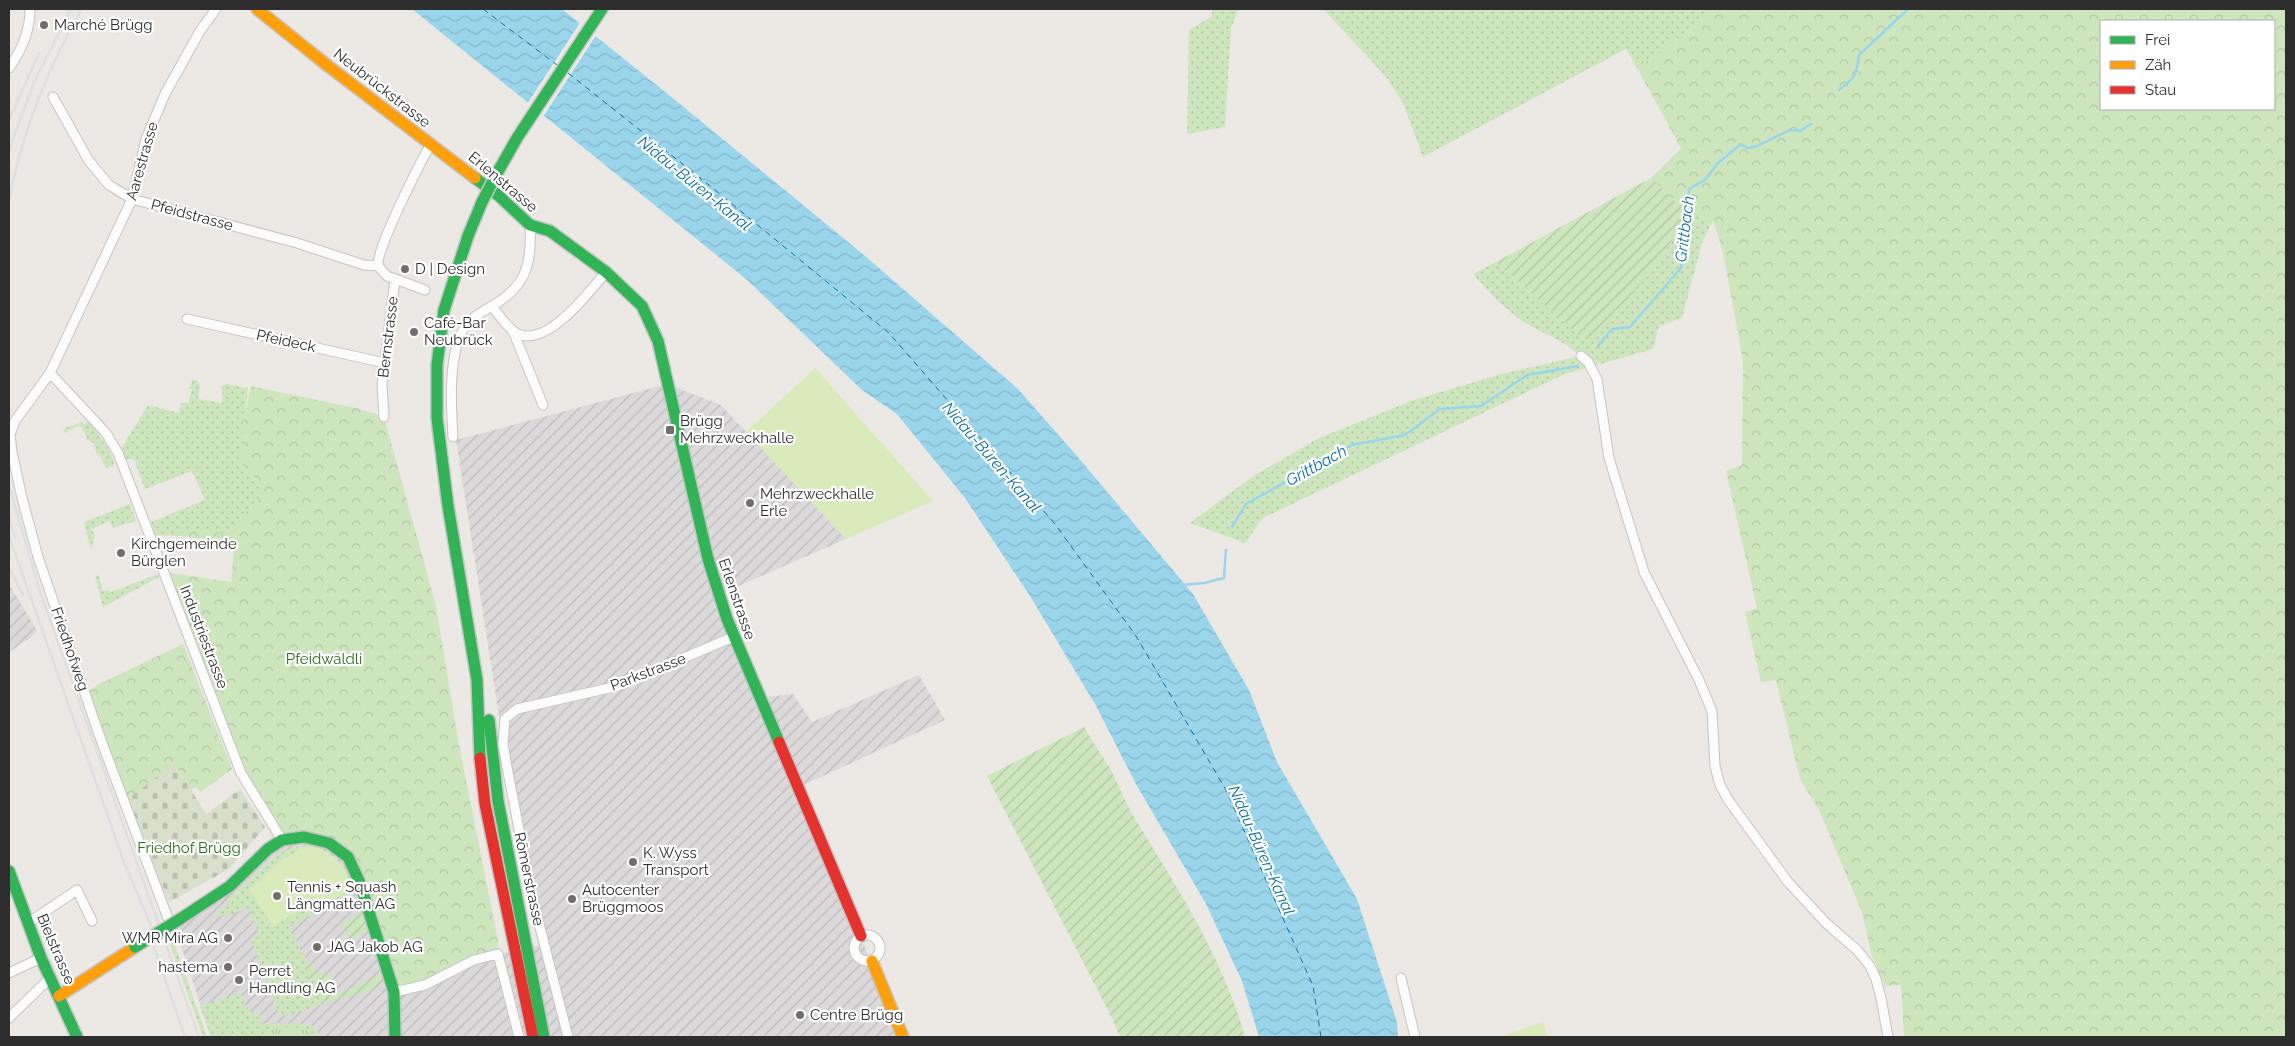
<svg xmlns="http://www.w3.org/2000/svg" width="2295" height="1046" font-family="Raleway,sans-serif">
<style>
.industrial{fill:url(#industrial-furrows)}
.grass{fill:url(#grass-dots)}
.forest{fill:url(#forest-crowns);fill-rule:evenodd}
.cemetery{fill:url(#cemetery-stones)}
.park{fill:url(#park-tufts)}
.garden{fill:url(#garden-furrows)}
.pitch{fill:#d9eabb}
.water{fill:url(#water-waves)}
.pier{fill:#ece8e4}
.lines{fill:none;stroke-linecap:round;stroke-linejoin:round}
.stream{stroke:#99d6ec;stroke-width:2.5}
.ferry{stroke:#0d6fa3;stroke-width:1;stroke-dasharray:6 5;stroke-linecap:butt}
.street-casing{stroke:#c5c4c5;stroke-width:11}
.fast-casing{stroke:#c5c4c5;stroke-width:14}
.slow-casing{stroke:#c5c4c5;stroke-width:14}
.jam-casing{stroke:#c5c4c5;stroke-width:14}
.street{stroke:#fcfcfb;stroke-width:9}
.fast{stroke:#30b455;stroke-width:11}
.slow{stroke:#ff9f0a;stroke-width:11}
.jam{stroke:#e5322d;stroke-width:11}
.rail{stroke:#dfdfe1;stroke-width:2.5}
.fast-bridge-casing{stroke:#c5c4c5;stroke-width:14;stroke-linecap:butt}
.fast-bridge{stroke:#30b455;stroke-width:11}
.poi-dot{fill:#706f6e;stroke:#fff;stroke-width:2}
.labels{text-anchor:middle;stroke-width:4.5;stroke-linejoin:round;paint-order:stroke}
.poi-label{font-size:15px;fill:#2e2e2e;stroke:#fff;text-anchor:start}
.street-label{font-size:15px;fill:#2e2e2e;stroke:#fff}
.park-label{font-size:15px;fill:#2c6e1b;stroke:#fff}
.water-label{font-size:16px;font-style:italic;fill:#0d6fa3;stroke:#fff}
</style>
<defs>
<pattern id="industrial-furrows" width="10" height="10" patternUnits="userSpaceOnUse" patternTransform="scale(1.25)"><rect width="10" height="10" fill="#dcd9db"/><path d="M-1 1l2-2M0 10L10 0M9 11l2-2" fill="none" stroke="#bdbbbc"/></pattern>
<pattern id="grass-dots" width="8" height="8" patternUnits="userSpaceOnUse" patternTransform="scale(1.25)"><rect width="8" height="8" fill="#cee6be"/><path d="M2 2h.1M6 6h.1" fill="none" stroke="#b1c6a4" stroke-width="1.8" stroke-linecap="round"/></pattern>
<pattern id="forest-crowns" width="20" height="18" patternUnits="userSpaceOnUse" patternTransform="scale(1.25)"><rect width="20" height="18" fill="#cee6be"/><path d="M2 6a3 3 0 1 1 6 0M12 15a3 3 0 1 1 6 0" fill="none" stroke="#b1c6a4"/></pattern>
<pattern id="cemetery-stones" width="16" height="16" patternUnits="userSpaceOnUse" patternTransform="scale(1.25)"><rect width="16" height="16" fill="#d8e0cc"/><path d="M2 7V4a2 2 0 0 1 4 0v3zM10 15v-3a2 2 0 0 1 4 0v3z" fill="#bac0b0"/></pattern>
<pattern id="park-tufts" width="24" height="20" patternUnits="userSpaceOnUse" patternTransform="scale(1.25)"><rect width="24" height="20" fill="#cee6be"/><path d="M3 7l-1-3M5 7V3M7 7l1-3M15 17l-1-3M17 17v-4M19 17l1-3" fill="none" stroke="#b1c6a4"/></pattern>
<pattern id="garden-furrows" width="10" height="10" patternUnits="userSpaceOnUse" patternTransform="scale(1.25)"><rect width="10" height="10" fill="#cee6be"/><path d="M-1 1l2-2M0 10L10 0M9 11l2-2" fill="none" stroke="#b1c6a4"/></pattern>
<pattern id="water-waves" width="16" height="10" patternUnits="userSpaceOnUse" patternTransform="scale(1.25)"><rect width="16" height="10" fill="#99d6ec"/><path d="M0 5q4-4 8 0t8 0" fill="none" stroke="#84b8cb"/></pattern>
</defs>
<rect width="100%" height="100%" fill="#ece8e4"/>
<path class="industrial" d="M667,384L721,405L846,539L727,591L720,599L765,697L793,694L812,722L919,675L945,720L797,788L903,1037H211L178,937L180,919L268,849L319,839L474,960L544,944L500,722L456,440Z
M9,584L37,630L32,637L9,652Z"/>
<path class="grass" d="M1213,9H1239L1231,28L1225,127L1187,134L1189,30L1211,17Z
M1318,9H1706L1701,22L1637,68L1626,49L1423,157L1403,103L1387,78L1325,11Z
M1688,214L1713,220L1702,243L1682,318L1659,326L1653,349L1565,374L1263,518L1245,543L1190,523L1252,477L1319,438L1411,401L1501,374L1580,356C1563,339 1540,333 1521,320C1503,307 1487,291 1473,274L1496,262L1584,340L1651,273Z
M193,380H197L200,386L198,399L222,403L223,390L220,388L225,384L248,388L240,461L258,482L263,494L226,533L183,529L182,536L155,535L151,522L205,500L192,471L145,489L134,459H126L121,449L148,405L179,413L181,403L189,402L192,389H189Z
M87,420C95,429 116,454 114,466L106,468L99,454L97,455L93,443L88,440L82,427L78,426L65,433L63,429L82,422L83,424L87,423Z
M130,504L136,521L113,528L110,521L91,529L95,535L91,550L84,522Z
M158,574L159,577L103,607L95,575L99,576L103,591L109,590L111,592Z
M296,847L299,848L300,850L280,861L265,875L308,912L354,889L355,891L290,927L297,940L296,943L310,965L305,969L310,980L318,982L325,1003L291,1015H279L251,939L260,936L248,908L224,917L223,915L215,918L214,915L228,905V898C252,882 267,855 296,847Z
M172,936L207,1037H204L201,1031L168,939Z
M241,993L246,1008L249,1007L252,1015L259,1013L262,1023L308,1024L314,1027L320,1037H211L200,1006Z"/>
<path class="forest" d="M1706,9H2286V1037H1904L1901,985L1885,986L1871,953L1862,912L1819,810L1800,779L1776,680L1761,682L1745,612L1757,608L1726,471L1742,465L1743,361L1723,252L1713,220L1688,214L1651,178L1681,148L1637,68L1701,22ZM2101,21H2274V109H2101Z
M251,386L360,409L384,417L436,606L459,745L498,941V954L425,985L394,992L360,883L338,848L282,840L250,790L163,572L231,582L234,550L230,549L225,542L182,536L183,529L226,533L263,494L258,482L240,461L243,424Z
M183,644L232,769L201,792L196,787L191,790L174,764L127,800L87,693L99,684Z"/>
<path class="cemetery" d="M174,763L206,814L240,789L265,827L229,869L169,902L127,800Z"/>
<path class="park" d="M277,1027L304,1028L314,1037H265L268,1031Z"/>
<path class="garden" d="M1651,178L1688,214L1651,273L1592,336L1584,340L1496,262Z
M1084,727C1093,742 1103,757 1112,772C1119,787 1126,803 1134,817C1177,888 1223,957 1245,1037H1120L1112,1018L987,776Z
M362,912L368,930L350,940L341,923Z
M313,963L318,975L327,972L338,994L381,974V981L374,990L325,1003L318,982L310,980L305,968Z"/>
<path class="pitch" d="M815,368L933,501L846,539L746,432Z
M298,847C329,843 344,864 354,889L308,912L302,908L273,927L249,889L263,879L265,875L281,861L299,850Z
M1543,1022L1548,1037H1500Z"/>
<path class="water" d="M412,9H562L680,104L865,256L1018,389L1077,456L1193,594L1249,690L1277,762L1357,899L1397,1022L1398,1037H1259L1242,981L1206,904L1136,784L1095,704L1030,596L965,498L897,414L862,390L746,279Z"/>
<path class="pier" d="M581,21L597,34L543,117L527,104Z"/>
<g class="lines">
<path class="stream" d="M1839,90C1854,78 1857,76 1859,55L1908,9
M1598,346L1612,329L1630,327L1681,268L1684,226L1688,214L1689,189L1705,180L1717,164L1741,144L1747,148L1757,146L1790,130L1800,131L1811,124
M1232,527L1246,504L1352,445L1405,435L1440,409L1481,406L1527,375L1578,366
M1182,585L1204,583L1224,578L1226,550"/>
<path class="ferry" d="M483,9L557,65
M568,73L709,185L889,333L1055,524L1136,636L1226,790L1313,986L1321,1037"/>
<g class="street-casing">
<path id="street" d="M9,68C22,50 30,31 30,9
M53,97L89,161L109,185L132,199L297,243L364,265L378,266
M378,266C376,249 420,163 431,144
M378,266L387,276L425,290
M492,306C499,315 508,329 518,334C548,347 590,291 606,272
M187,319L385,363
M513,331L543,405
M1581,356L1588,362L1597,379L1609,458L1644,572L1699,680L1712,711L1715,766L1720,785L1729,801L1788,882L1827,924L1857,950L1870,966L1876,979L1881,998L1888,1037
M50,373L106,433L118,453L241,773L282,840
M384,417L382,384L395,280
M453,437C451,405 448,359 463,330C470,318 480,313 492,306C527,286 532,263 530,225
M28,923L77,890L92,921
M172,929L101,740L38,557L22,498L12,452L10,435L15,421L50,373L132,199L146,139L165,94L200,31L216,9
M854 948a13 13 0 1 1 26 0a13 13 0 1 1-26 0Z
M9,973L41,958
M1401,978L1415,1037
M394,992L425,985L474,960L498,954L519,1037
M9,1018L50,978
M568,1037L531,892L507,767L503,744L505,719L517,709L618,686L733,637"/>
</g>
<g class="fast-casing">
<path id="fast" d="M496,175L517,138L602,9
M475,178L499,196L530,225L550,231L606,272L642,306L658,341L708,559L727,619L779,742
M489,720L498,801L544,1037
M480,758L477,680L448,506L437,418V365L444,310L468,236L482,202
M9,871L41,958L77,1037
M180,919L230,886L268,849L282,840L304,837L329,843L348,857L360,883L394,992L395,1037"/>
</g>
<g class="slow-casing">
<path id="slow" d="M257,9L328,66L475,178
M872,961L903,1037
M59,996L135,947"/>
</g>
<g class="jam-casing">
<path id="jam" d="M779,742L861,936
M480,758L485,804L533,1037"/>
</g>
<use href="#street" class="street"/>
<use href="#fast" class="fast"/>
<use href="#slow" class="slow"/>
<use href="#jam" class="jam"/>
<path class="rail" d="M9,120L39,53
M9,150L35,80L71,9
M9,200C22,134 48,67 82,9
M9,485L39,589L199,1037
M9,517L15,538
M9,536L124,862L156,937
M9,567L23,595
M148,930L185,1037"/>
<g class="fast-bridge-casing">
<path id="fast-bridge" d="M482,202L496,175
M135,947L180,919"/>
</g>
<use href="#fast-bridge" class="fast-bridge"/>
</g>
<g class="poi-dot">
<circle cx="44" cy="25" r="5"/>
<circle cx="405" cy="269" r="5"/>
<circle cx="414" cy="332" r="5"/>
<rect x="665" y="425" width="10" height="10" rx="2.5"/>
<circle cx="750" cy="503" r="5"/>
<circle cx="121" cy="553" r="5"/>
<circle cx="633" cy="862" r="5"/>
<circle cx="277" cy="896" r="5"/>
<circle cx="572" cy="899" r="5"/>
<circle cx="228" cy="938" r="5"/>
<circle cx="317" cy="947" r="5"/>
<circle cx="228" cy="967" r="5"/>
<circle cx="239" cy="980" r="5"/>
<circle cx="800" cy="1015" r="5"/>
</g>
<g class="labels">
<g class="poi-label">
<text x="54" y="30">Marché Brügg</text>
<text x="415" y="274">D | Design</text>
<text x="424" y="328">Café-Bar<tspan x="424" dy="17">Neubrück</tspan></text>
<text x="680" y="426">Brügg<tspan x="680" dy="17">Mehrzweckhalle</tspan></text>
<text x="760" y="499">Mehrzweckhalle<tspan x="760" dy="17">Erle</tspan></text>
<text x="131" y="549">Kirchgemeinde<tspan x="131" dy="17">Bürglen</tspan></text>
<text x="643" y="858">K. Wyss<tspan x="643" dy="17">Transport</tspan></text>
<text x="287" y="892">Tennis + Squash<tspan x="287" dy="17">Längmatten AG</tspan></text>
<text x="582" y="895">Autocenter<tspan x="582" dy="17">Brüggmoos</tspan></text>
<text x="218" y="943" text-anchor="end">WMR Mira AG</text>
<text x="327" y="952">JAG Jakob AG</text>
<text x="218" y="972" text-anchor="end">hastema</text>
<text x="249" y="976">Perret<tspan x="249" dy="17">Handling AG</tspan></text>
<text x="810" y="1020">Centre Brügg</text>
</g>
<g class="street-label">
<text transform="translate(382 88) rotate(38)" y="5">Neubrückstrasse</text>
<text transform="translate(142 161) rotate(-74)" y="5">Aarestrasse</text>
<text transform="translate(503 182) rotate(40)" y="5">Erlenstrasse</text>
<text transform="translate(192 215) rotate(15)" y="5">Pfeidstrasse</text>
<text transform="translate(388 337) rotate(-83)" y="5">Bernstrasse</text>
<text transform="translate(286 341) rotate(12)" y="5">Pfeideck</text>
<text transform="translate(737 599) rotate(71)" y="5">Erlenstrasse</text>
<text transform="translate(204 637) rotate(69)" y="5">Industriestrasse</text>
<text transform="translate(70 649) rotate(71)" y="5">Friedhofweg</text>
<text transform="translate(648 672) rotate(-21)" y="5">Parkstrasse</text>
<text transform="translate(529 879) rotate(78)" y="5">Römerstrasse</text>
<text transform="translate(56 949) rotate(67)" y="5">Bielstrasse</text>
</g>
<g class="park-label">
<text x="324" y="664">Pfeidwäldli</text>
<text x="189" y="853">Friedhof Brügg</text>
</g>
<g class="water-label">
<text transform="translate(695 183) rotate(39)" y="6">Nidau-Büren-Kanal</text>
<text transform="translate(1684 229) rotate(-83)" y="6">Grittbach</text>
<text transform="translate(992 457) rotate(49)" y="6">Nidau-Büren-Kanal</text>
<text transform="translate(1316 465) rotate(-29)" y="6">Grittbach</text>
<text transform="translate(1262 850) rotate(66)" y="6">Nidau-Büren-Kanal</text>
</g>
</g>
<rect width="2295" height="1046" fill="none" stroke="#2e2e2e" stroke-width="20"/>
<rect x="2100" y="20" width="175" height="90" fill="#ffffff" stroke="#ababab"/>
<rect x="2110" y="36" width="25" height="8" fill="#30b455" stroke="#ababab"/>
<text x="2145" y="45" font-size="15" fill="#2e2e2e">Frei</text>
<rect x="2110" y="61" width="25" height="8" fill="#ff9f0a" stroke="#ababab"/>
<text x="2145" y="70" font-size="15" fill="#2e2e2e">Zäh</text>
<rect x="2110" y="86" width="25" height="8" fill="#e5322d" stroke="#ababab"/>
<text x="2145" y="95" font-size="15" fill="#2e2e2e">Stau</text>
</svg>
